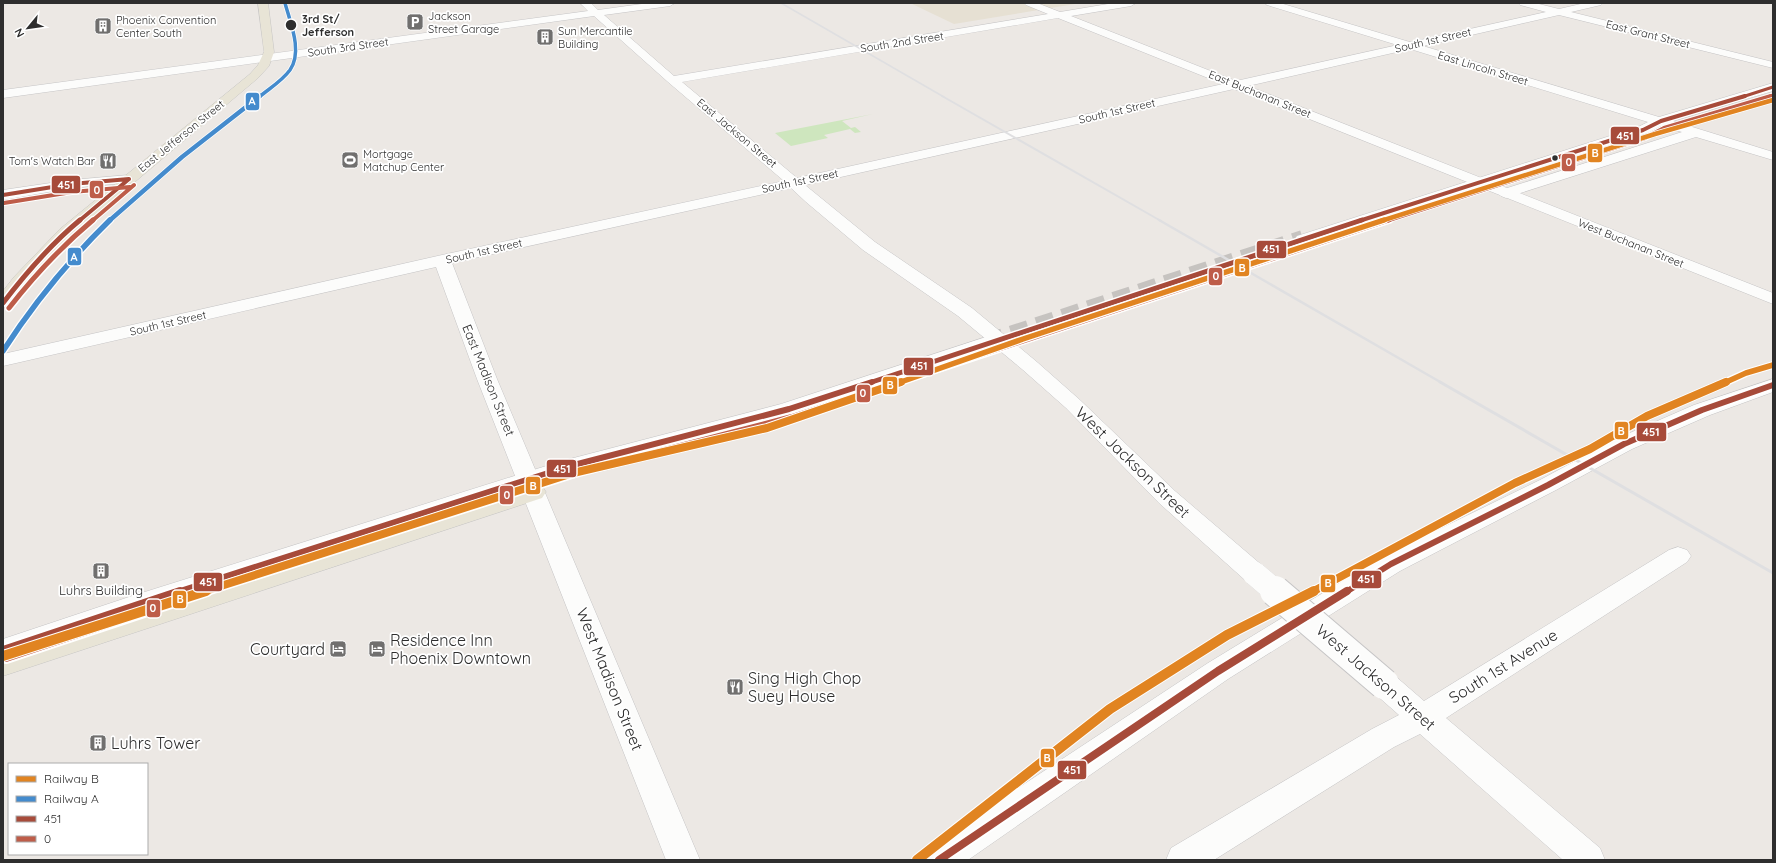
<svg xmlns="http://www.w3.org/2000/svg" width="1776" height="863" font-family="Quicksand,sans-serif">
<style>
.education{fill:#e6e0d3}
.green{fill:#cee6be}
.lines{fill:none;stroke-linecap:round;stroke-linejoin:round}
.secondary-tunnel{stroke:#c6c3c0;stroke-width:18;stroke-dasharray:18 9;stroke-linecap:butt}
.street-casing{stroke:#c5c4c5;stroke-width:1}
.secondary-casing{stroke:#c5c4c5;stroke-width:1}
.primary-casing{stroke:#c6c5c4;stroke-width:1}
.street{fill:#fcfcfb;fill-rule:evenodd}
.secondary{fill:#fcfcfb;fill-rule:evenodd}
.primary{fill:#e8e4d6;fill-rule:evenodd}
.rail-far3{stroke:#dfdfe1;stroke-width:1.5}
.rail-far2{stroke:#dfdfe1;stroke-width:2}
.rail-far1{stroke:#dfdfe1;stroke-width:2.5}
.rail{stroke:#dfdfe1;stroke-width:3}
.street-bridge-far1-casing{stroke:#c5c4c5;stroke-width:24;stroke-linecap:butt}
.street-bridge-casing{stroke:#c5c4c5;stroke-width:32;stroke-linecap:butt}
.street-bridge-far1{stroke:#fcfcfb;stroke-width:24}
.street-bridge{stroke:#fcfcfb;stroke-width:30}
.bus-1-far4-casing{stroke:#fff;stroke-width:4.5}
.bus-1-far3-casing{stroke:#fff;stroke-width:6}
.bus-1-far2-casing{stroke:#fff;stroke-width:8}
.bus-1-far1-casing{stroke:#fff;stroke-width:10}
.bus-1-casing{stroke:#fff;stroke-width:12}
.bus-2-far4-casing{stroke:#fff;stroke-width:4.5}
.bus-2-far3-casing{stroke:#fff;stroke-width:6}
.bus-2-far2-casing{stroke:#fff;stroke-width:8}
.bus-2-far1-casing{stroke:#fff;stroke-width:10}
.bus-2-casing{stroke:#fff;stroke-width:12}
.bus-1-far4{stroke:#a74b3a;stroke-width:3}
.bus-1-far3{stroke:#a74b3a;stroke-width:4}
.bus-1-far2{stroke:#a74b3a;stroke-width:5}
.bus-1-far1{stroke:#a74b3a;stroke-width:6}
.bus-1{stroke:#a74b3a;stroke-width:8}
.bus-2-far4{stroke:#be5d49;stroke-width:3}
.bus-2-far3{stroke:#be5d49;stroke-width:4}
.bus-2-far2{stroke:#be5d49;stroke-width:5}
.bus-2-far1{stroke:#be5d49;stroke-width:6}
.bus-2{stroke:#be5d49;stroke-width:8}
.rail-1-far3-casing{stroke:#fff;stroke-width:6}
.rail-1-far2-casing{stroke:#fff;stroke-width:8}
.rail-1-far1-casing{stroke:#fff;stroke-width:10}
.rail-1-casing{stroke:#fff;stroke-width:12}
.rail-2-far2-casing{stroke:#fff;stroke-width:5}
.rail-2-far1-casing{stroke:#fff;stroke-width:6}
.rail-2-casing{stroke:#fff;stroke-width:8}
.rail-1-far3{stroke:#e18421;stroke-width:4.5}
.rail-1-far2{stroke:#e18421;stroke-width:5.5}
.rail-1-far1{stroke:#e18421;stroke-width:8}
.rail-1{stroke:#e18421;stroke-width:10}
.rail-2-far2{stroke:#448bcd;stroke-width:3.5}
.rail-2-far1{stroke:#448bcd;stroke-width:4.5}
.rail-2{stroke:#448bcd;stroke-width:5.5}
.stop-dot{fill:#2e2e2e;stroke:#fff;stroke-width:1.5}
.labels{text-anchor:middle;stroke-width:3.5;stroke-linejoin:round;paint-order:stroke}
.far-poi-label{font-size:11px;fill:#2e2e2e;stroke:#fff;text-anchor:start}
.far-stop-label{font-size:11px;font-weight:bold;fill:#2e2e2e;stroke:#fff;text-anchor:start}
.far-street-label{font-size:11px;fill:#2e2e2e;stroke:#fff}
.street-label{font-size:13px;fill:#2e2e2e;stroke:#fff}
.poi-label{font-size:13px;fill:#2e2e2e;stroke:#fff}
.near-street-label{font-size:16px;fill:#2e2e2e;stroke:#fff}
.near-poi-label{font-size:16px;fill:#2e2e2e;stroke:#fff;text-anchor:start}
.line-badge{stroke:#fff;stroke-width:1.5}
.badge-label{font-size:11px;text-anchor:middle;font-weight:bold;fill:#fff}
</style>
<rect width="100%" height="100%" fill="#ece8e4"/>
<path class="education" d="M910,3H1081L954,24Z"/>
<path class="green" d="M873,114L842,121L851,128L855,127L861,132L855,133L850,129L824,135L828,138L791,146L775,133Z"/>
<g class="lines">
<path class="secondary-tunnel" d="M986,343L1303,239"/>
<g class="street-casing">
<path id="street" d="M580,3H591L598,10L649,3H675L670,6L604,15L674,76L1048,14L1026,5L1024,3H1037L1060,12L1114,3H1136L1131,6L1071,16L1236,81L1546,12L1520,5L1518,3H1535L1559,9L1585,3H1603L1601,5L1571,12L1773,62V68L1559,15L1248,86L1773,293V304L1234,89L805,185L875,242L972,308L1037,362L1080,400L1175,491L1264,567L1268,574L1264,581L1255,584L1246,581L1159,503L1066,408L1023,370L958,316L863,250L806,202L791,188L452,263L497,379L700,860H666L477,379L436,267L3,366V354L442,255L784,181L668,82L594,16L3,98V90L588,11ZM1058,18L1223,84L797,178L682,82Z
M129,175L134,176L136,179L134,182L71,188L3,200V190L71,180Z
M1678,547L1687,550L1691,556L1687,562L1446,718L1600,848L1605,860H1563L1420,734L1394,747L1214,860H1166L1171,848L1372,729L1399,715L1374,693L1369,684L1374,675L1384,672L1394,675L1424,701L1669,550Z"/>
</g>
<g class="secondary-casing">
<path id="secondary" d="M1265,3H1280L1659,117L1773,83V91L1673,121L1773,152V160L1696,137L1511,196L1506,198L1501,196L1498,193L1501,190L1682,132L1661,126L1648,133L1309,242L1303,244L1297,242L1295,239L1297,236L1638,127L1648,122L1267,5Z
M986,337L993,339L996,343L993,347L797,414L578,471L152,610L3,661V639L132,596L562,461L781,404Z
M1773,379V392L1710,415L1632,449L1556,490L1400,571L1228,679L968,860H922L927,848L1208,663L1382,557L1540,480L1616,439L1694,405Z"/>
</g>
<g class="primary-casing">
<path id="primary" d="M258,3H268L274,52L269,66L258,78L72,235L26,285L9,307L3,308V291L14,277L60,229L250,74L258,65L264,52Z
M534,484L542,486L546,492L542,498L3,676V652Z"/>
</g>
<use href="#street" class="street"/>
<use href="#secondary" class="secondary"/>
<use href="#primary" class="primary"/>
<path class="rail-far3" d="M781,3L944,97"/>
<path class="rail-far2" d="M942,96L1161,221"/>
<path class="rail-far1" d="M1159,220L1442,383"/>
<path class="rail" d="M1440,382L1773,573"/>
<g class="street-bridge-far1-casing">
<path id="street-bridge-far1" d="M1255,574L1276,592"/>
</g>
<g class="street-bridge-casing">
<path id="street-bridge" d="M1275,591L1384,684"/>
</g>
<use href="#street-bridge-far1" class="street-bridge-far1"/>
<use href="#street-bridge" class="street-bridge"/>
<g class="bus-1-far4-casing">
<path id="bus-1-far4" d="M1742,97L1773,87"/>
</g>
<g class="bus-1-far3-casing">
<path id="bus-1-far3" d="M3,195L71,184L129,179
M79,221L129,179
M1359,221L1643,130L1661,121L1745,96"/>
</g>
<g class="bus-1-far2-casing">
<path id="bus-1-far2" d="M3,303C26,273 51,244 80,220
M869,383L1362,220"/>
</g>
<g class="bus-1-far1-casing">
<path id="bus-1-far1" d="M177,592L570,466L789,409L872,382
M1346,592L1391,564L1548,485L1624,444L1702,410L1773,385"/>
</g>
<g class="bus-1-casing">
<path id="bus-1" d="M3,650L180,591
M939,860L1218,671L1347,591"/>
</g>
<g class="bus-2-far4-casing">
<path id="bus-2-far4" d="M1768,97L1773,95"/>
</g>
<g class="bus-2-far3-casing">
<path id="bus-2-far3" d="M4,203L72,192L130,187
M92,221L134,185
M1386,221L1645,138L1664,128L1771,96"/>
</g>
<g class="bus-2-far2-casing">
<path id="bus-2-far2" d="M9,308C34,276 62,246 93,220
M896,383L1389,220"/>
</g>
<g class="bus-2-far1-casing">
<path id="bus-2-far1" d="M204,592L572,474L792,417L899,382"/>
</g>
<g class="bus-2-casing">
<path id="bus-2" d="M6,658L207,591"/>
</g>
<use href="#bus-1-far4" class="bus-1-far4"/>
<use href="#bus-1-far3" class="bus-1-far3"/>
<use href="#bus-1-far2" class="bus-1-far2"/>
<use href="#bus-1-far1" class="bus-1-far1"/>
<use href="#bus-1" class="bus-1"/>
<use href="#bus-2-far4" class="bus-2-far4"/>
<use href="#bus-2-far3" class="bus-2-far3"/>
<use href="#bus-2-far2" class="bus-2-far2"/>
<use href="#bus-2-far1" class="bus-2-far1"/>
<use href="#bus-2" class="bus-2"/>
<g class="rail-1-far3-casing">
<path id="rail-1-far3" d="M1381,221L1655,134L1773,100"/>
</g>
<g class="rail-1-far2-casing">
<path id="rail-1-far2" d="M898,383L1023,339L1384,220
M1724,383L1746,373L1773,365"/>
</g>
<g class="rail-1-far1-casing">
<path id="rail-1-far1" d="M202,592L573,473L767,428L901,382
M1312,592L1515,483L1590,449L1647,416L1726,382"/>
</g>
<g class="rail-1-casing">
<path id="rail-1" d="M3,656L206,591
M917,860L1110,709L1227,635L1314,591"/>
</g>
<g class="rail-2-far2-casing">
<path id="rail-2-far2" d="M259,97C270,88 282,81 290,70C303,51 290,22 285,3"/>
</g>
<g class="rail-2-far1-casing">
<path id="rail-2-far1" d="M109,221L182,157L260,96"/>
</g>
<g class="rail-2-casing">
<path id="rail-2" d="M3,351C34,303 69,260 110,220"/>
</g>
<use href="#rail-1-far3" class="rail-1-far3"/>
<use href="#rail-1-far2" class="rail-1-far2"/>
<use href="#rail-1-far1" class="rail-1-far1"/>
<use href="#rail-1" class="rail-1"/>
<use href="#rail-2-far2" class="rail-2-far2"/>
<use href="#rail-2-far1" class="rail-2-far1"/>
<use href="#rail-2" class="rail-2"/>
</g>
<defs>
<g id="parking-square" transform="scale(0.9)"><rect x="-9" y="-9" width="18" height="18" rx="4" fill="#706f6e" stroke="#fff"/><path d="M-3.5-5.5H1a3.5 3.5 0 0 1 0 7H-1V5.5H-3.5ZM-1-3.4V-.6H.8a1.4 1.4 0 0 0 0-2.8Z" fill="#fff"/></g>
<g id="building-square" transform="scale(0.9)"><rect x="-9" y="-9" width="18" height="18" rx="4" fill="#706f6e" stroke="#fff"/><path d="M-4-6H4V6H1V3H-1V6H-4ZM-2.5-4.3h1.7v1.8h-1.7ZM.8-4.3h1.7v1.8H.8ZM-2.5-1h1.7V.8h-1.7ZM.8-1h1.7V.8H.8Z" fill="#fff"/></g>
<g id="stadium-square" transform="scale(0.9)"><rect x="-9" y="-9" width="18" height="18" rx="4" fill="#706f6e" stroke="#fff"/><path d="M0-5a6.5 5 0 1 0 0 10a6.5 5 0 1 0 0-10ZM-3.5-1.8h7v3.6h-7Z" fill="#fff"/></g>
<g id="restaurant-square" transform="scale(0.9)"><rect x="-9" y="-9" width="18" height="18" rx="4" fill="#706f6e" stroke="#fff"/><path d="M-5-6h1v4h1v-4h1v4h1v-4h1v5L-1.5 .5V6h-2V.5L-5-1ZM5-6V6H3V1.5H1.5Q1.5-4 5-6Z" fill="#fff"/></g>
<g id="hotel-square" transform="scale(0.9)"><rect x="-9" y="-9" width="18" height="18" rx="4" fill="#706f6e" stroke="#fff"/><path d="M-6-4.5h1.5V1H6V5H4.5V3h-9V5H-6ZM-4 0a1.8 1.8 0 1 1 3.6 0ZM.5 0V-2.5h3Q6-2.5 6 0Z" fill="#fff"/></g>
</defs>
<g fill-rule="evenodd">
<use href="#parking-square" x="415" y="22"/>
<use href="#building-square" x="103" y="26"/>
<use href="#building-square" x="545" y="37"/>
<use href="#stadium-square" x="350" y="160"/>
<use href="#restaurant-square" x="108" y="161"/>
<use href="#building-square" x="101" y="571"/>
<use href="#hotel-square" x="338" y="649"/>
<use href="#hotel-square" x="377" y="649"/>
<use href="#restaurant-square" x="735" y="687"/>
<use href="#building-square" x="98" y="743"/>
</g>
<g class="stop-dot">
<circle cx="291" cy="25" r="6"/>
<circle cx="1555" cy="158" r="3.5"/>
</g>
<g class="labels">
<g class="far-poi-label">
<text x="428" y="20">Jackson<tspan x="428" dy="13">Street Garage</tspan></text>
<text x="116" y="24">Phoenix Convention<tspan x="116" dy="13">Center South</tspan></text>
<text x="558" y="35">Sun Mercantile<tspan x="558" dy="13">Building</tspan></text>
<text x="363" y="158">Mortgage<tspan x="363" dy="13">Matchup Center</tspan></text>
<text x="95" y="165" text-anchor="end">Tom's Watch Bar</text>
</g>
<g class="far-stop-label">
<text x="302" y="23">3rd St/<tspan x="302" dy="13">Jefferson</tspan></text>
</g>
<g class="far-street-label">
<text transform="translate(1648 34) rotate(14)" y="4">East Grant Street</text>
<text transform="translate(1433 40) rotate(-13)" y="4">South 1st Street</text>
<text transform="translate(902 42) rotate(-9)" y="4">South 2nd Street</text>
<text transform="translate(348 47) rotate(-8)" y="4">South 3rd Street</text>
<text transform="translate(1483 68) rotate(17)" y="4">East Lincoln Street</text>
<text transform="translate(1260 94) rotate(22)" y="4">East Buchanan Street</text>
<text transform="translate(1117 111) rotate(-13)" y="4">South 1st Street</text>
<text transform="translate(737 133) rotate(40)" y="4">East Jackson Street</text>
<text transform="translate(181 136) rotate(-39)" y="4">East Jefferson Street</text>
<text transform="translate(800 181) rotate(-12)" y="4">South 1st Street</text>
<text transform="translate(1631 243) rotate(22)" y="4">West Buchanan Street</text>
<text transform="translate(484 251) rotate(-13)" y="4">South 1st Street</text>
<text transform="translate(168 323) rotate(-13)" y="4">South 1st Street</text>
</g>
<g class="street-label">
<text transform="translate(489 380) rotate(68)" y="5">East Madison Street</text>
</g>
<g class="poi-label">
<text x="101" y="595">Luhrs Building</text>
</g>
<g class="near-street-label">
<text transform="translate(1133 462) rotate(44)" y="6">West Jackson Street</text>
<text transform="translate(1503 666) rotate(-32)" y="6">South 1st Avenue</text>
<text transform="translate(1376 677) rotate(41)" y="6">West Jackson Street</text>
<text transform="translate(610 679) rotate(68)" y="6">West Madison Street</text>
</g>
<g class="near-poi-label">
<text x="390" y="646">Residence Inn<tspan x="390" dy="18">Phoenix Downtown</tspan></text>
<text x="325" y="655" text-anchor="end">Courtyard</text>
<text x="748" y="684">Sing High Chop<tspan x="748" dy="18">Suey House</tspan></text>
<text x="111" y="749">Luhrs Tower</text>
</g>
</g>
<g class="line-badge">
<rect x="245" y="92" width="15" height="19" rx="4" fill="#448bcd"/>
<rect x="1610" y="126" width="30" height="19" rx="4" fill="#a74b3a"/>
<rect x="1587" y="143" width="16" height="20" rx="4" fill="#e18421"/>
<rect x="1561" y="153" width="15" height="19" rx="4" fill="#be5d49"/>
<rect x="51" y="175" width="30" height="19" rx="4" fill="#a74b3a"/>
<rect x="89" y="180" width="15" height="19" rx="4" fill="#be5d49"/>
<rect x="1256" y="240" width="31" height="19" rx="4" fill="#a74b3a"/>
<rect x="67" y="247" width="15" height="19" rx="4" fill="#448bcd"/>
<rect x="1234" y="258" width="16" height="19" rx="4" fill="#e18421"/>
<rect x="1208" y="267" width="15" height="19" rx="4" fill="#be5d49"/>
<rect x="903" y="357" width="31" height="19" rx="4" fill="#a74b3a"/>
<rect x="882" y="376" width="16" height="19" rx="4" fill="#e18421"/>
<rect x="856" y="384" width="15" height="19" rx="4" fill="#be5d49"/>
<rect x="1614" y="421" width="15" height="19" rx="4" fill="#e18421"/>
<rect x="1636" y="422" width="31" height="20" rx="4" fill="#a74b3a"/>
<rect x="546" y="459" width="31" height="19" rx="4" fill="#a74b3a"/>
<rect x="525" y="476" width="16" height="19" rx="4" fill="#e18421"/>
<rect x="499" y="485" width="15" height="20" rx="4" fill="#be5d49"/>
<rect x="1351" y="570" width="31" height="19" rx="4" fill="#a74b3a"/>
<rect x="193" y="572" width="30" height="20" rx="4" fill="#a74b3a"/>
<rect x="1320" y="574" width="16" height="19" rx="4" fill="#e18421"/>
<rect x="172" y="590" width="15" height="19" rx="4" fill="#e18421"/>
<rect x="146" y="599" width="15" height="19" rx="4" fill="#be5d49"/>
<rect x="1040" y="748" width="15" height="20" rx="4" fill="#e18421"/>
<rect x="1057" y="760" width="30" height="20" rx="4" fill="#a74b3a"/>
</g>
<g class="badge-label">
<text x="252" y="105">A</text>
<text x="1625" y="140">451</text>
<text x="1595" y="157">B</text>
<text x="1569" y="166">0</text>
<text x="66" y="189">451</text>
<text x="97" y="194">0</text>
<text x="1271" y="253">451</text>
<text x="74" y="261">A</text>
<text x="1242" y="272">B</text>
<text x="1216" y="280">0</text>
<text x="919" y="370">451</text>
<text x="890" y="389">B</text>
<text x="863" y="397">0</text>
<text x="1621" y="435">B</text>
<text x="1651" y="436">451</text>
<text x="562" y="473">451</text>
<text x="533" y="490">B</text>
<text x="507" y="499">0</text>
<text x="1366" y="583">451</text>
<text x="208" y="586">451</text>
<text x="1328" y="587">B</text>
<text x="180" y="603">B</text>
<text x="153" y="612">0</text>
<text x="1047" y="762">B</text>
<text x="1072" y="774">451</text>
</g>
<rect width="1776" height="863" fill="none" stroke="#2e2e2e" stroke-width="8"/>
<rect x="8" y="763" width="140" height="92" fill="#ffffff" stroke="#ababab"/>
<rect x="16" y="776" width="20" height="6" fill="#e18421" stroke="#ababab"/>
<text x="44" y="783" font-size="12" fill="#2e2e2e">Railway B</text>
<rect x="16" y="796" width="20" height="6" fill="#448bcd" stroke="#ababab"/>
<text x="44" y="803" font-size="12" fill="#2e2e2e">Railway A</text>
<rect x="16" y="816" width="20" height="6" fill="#a74b3a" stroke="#ababab"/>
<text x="44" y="823" font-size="12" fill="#2e2e2e">451</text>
<rect x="16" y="836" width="20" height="6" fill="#be5d49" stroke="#ababab"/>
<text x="44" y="843" font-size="12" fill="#2e2e2e">0</text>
<g transform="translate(28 28) rotate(241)" stroke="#ffffff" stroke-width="3" paint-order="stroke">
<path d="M0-3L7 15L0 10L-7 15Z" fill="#2e2e2e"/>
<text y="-6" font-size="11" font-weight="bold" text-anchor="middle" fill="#2e2e2e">N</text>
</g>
</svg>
